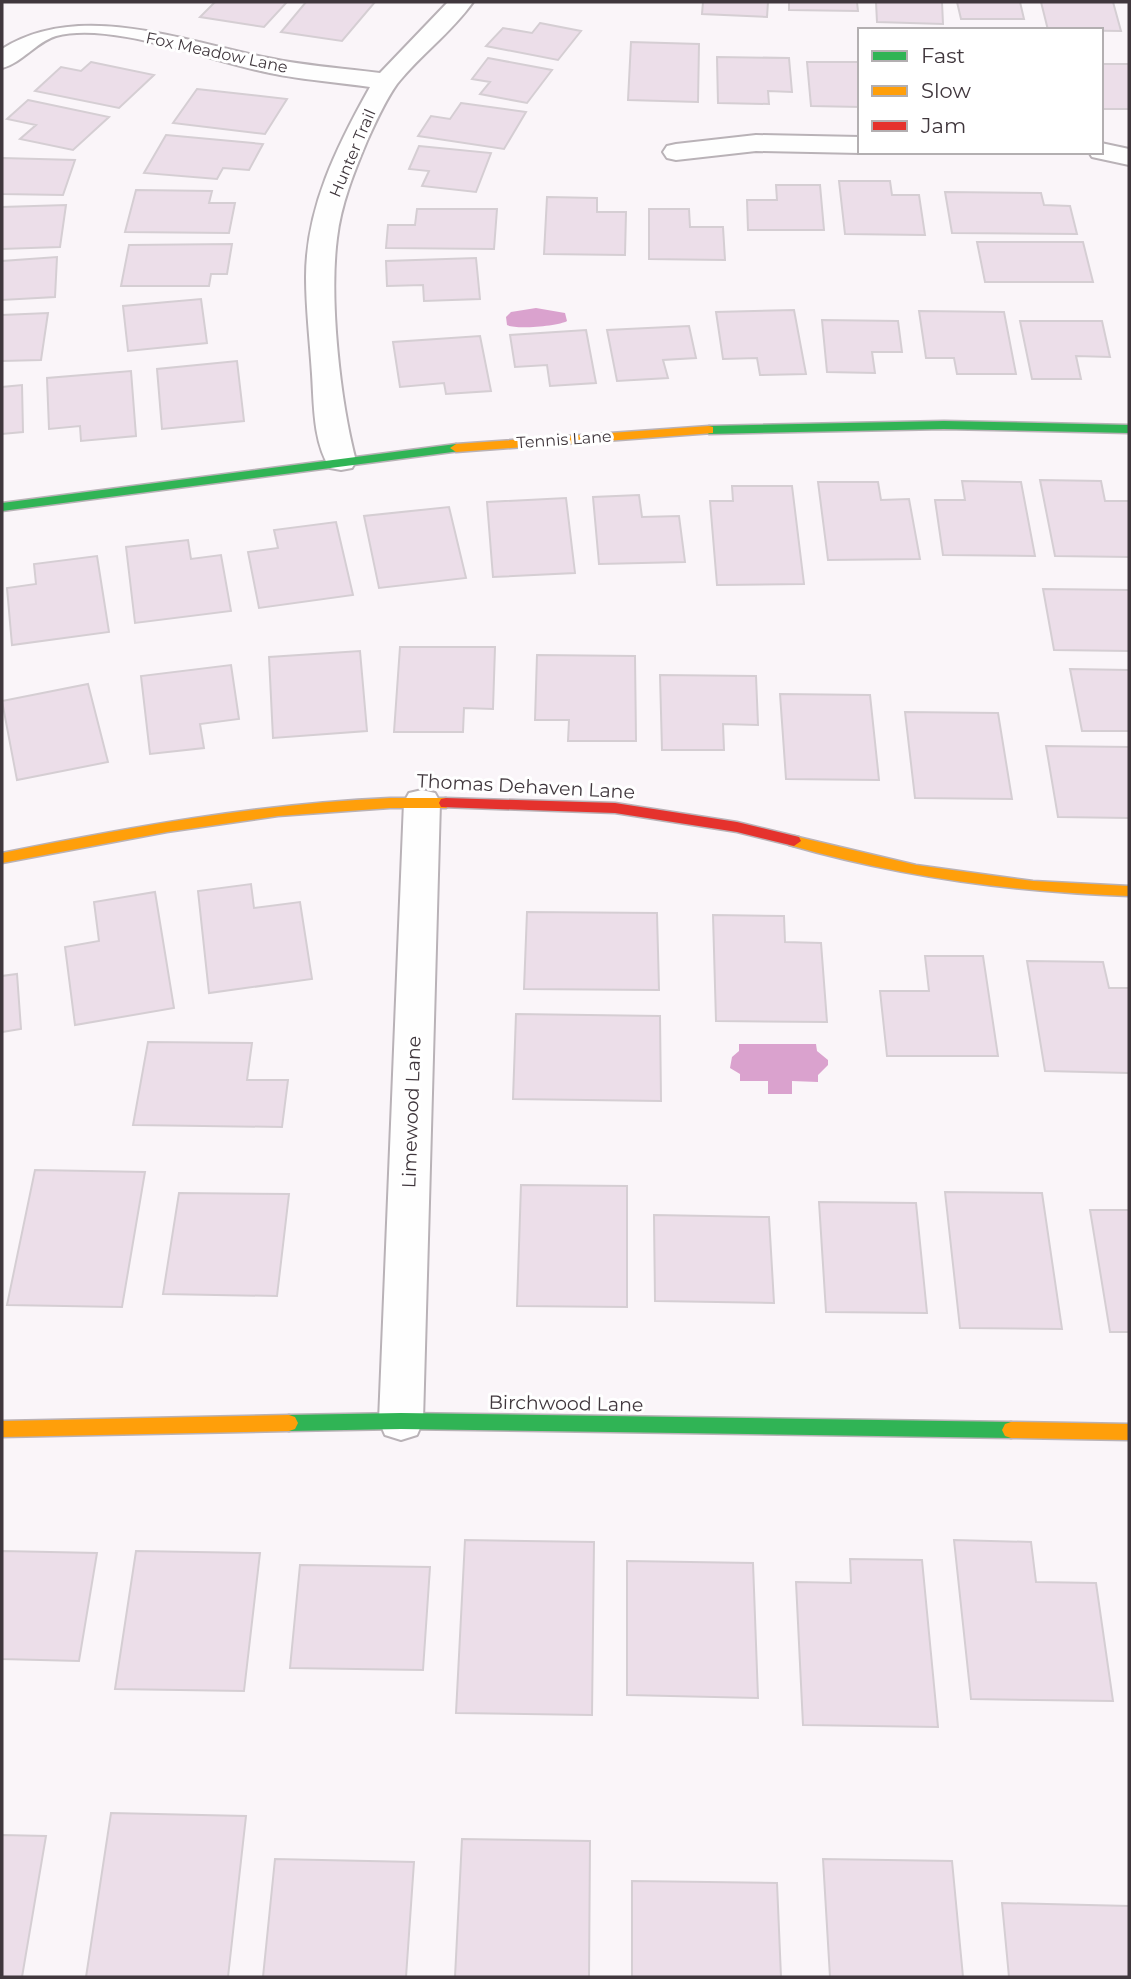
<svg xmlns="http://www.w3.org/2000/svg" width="1131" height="1979" font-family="Montserrat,sans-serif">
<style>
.water{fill:#daa2ce}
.building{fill:#ecdee9;stroke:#d5ced3;stroke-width:2}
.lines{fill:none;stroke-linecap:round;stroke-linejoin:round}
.street-casing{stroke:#b9b2b7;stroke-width:4}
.fast-casing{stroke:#b9b2b7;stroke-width:3}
.slow-casing{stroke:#b9b2b7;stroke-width:3}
.jam-casing{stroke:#b9b2b7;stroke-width:3}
.street{fill:#fefefe;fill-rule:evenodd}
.fast{fill:#30b455;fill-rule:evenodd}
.slow{fill:#ff9f0a;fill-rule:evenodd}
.jam{fill:#e5322d;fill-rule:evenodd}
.labels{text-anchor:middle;stroke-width:6;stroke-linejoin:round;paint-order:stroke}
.far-street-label{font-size:16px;fill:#40373d;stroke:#fff}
.street-label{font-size:19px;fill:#40373d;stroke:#fff}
</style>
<rect width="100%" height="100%" fill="#faf5f9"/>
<path class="water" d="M536,308L565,313L567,321C559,326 515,330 507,325L506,317L511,312Z
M739,1044H816L817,1051L828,1060V1065L818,1075V1082L792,1081V1094H768V1081H740V1074L730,1068L732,1057L739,1051Z"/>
<path class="building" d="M215,2H287L264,27L200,17Z
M306,2H375L342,41L281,32Z
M703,2H768L767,17L702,14Z
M789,2H857L858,11L789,10Z
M876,2H942L943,24L877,22Z
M957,2H1020L1024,19H961Z
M1041,2H1113L1121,31L1048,30Z
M540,23L581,31L558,60L486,46L503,28L532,33Z
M631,42L699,44L698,102L628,100Z
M717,57L789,58L792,92L768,91L769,104L718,103Z
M488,58L552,70L527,103L480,94L490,82L472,79Z
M91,62L154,75L119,108L35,91L61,67L81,71Z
M807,62H860V107L811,106Z
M1101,64H1129V109H1101Z
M197,89L287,99L265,134L173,123Z
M28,100L109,117L73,150L20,139L36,125L7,119Z
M461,103L526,112L504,149L418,136L431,116L450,119Z
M166,135L263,144L249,170L223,168L217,179L144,173Z
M419,146L491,153L476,192L422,186L429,171L409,169Z
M2,158L75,160L63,195L2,194Z
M839,181H890L892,195H919L925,235L845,234Z
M776,185H820L824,230H748L747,200H777Z
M136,190L212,191L209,203H235L229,233L125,232Z
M945,192L1041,193L1044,205L1070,206L1077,234L952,233Z
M547,197L597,198V212H626L625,255L544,254Z
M66,205L60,247L2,249V207Z
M417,209H497L494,249L386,248L388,225H415Z
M649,209H689L690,227H723L725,260L649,259Z
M977,242H1083L1093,282H985Z
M232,244L227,274H211L209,286H121L129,245Z
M57,257L55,297L2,300V261Z
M476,258L480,299L424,301L423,285L387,286L386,261Z
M201,299L207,343L128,351L123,306Z
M794,310L806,374L760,375L757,358L723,359L716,312Z
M919,311L1004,312L1016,374H957L954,358H926Z
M48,313L41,360L2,361V315Z
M822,320L898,321L902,352H872L875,373L827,372Z
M1020,321H1102L1110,357L1076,356L1081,379H1032Z
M689,326L696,358L663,360L668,378L617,381L607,330Z
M586,330L596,383L550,386L547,365L515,367L510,335Z
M480,336L491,391L446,394L444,383L400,387L393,342Z
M237,361L244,421L162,429L157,369Z
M131,371L136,436L81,441L80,426L49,429L47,378Z
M22,385L23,432L2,434V387Z
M1040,480L1101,481L1105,501H1129V557L1055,556Z
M962,481L1021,482L1035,556L943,555L935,500H965Z
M818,482H878L881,500L909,499L920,559L828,560Z
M732,486H792L804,584L717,585L710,501H733Z
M639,495L642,517L679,516L685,562L599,564L593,497Z
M566,498L575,573L493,577L487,502Z
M449,507L466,578L379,588L364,516Z
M336,522L353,595L259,608L248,552L278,548L274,530Z
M188,540L191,559L221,555L231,611L135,623L126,547Z
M97,556L109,632L12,645L7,588L36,584L34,564Z
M1043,589L1129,590V651L1054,650Z
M400,647H495L493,709L464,708L463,732H394Z
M360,651L367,731L273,738L269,657Z
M537,655L635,656L636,741H568L569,720H535Z
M231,665L239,719L200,724L204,748L150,754L141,676Z
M1070,669L1129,670V731H1082Z
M660,675L756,676L758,725L723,724L724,750H662Z
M88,684L108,762L17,780L2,701Z
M780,694L870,695L879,780L786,779Z
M905,712L998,713L1012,799L915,798Z
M1046,746L1129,747V818L1058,817Z
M251,884L254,908L300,902L312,979L209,993L198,891Z
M155,892L174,1008L75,1025L65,947L99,941L94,902Z
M527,912L657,913L659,990L524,989Z
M713,915L784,916L785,942L821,943L827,1022L716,1021Z
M925,956H983L998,1056H887L880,991H929Z
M1027,961L1103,962L1109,988H1129V1073L1045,1071Z
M17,974L21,1029L2,1032V976Z
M516,1014L660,1016L661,1101L513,1099Z
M148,1042L252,1043L247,1080H288L282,1127L133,1125Z
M35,1170L145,1172L122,1307L7,1305Z
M521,1185L627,1186V1307L517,1306Z
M945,1192L1042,1193L1062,1329L960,1328Z
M179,1193L289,1194L277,1296L163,1294Z
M819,1202L916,1203L927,1313L826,1312Z
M1090,1210H1129V1332H1110Z
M654,1215L769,1217L774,1303L655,1301Z
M465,1540L594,1542L592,1715L456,1713Z
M954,1540L1031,1542L1036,1582L1096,1583L1113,1701L971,1699Z
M2,1551L97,1553L79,1661L2,1659Z
M136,1551L260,1553L244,1691L115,1689Z
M850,1559L922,1560L938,1727L803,1725L796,1582L851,1583Z
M627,1561L753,1563L758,1698L627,1695Z
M300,1565L430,1567L423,1670L290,1668Z
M111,1813L246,1816L228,1977H86Z
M2,1835L46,1836L22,1977H2Z
M462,1839L590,1841L589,1977H455Z
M275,1859L414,1862L406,1977H263Z
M823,1859L952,1861L963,1977H830Z
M632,1881L777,1883L781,1977H632Z
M1002,1903L1129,1906V1977H1009Z"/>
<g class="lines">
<g class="street-casing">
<path id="street" d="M448,2H473C451,33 420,55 397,84C385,101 375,123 367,141C354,172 341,204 337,238C329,300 340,401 356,461L352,468L341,470L330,468C313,442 314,404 312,374C310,342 306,309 306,277C306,208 337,146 370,87C337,82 303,80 270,73C211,62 113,21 56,36C36,42 22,63 2,68V49C79,0 183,41 268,58C305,66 343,68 380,73Z
M756,135L860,137V152H862L860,153L756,151L676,160L667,158L663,152L667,146L676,144Z
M1101,143L1129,149V165L1092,157L1089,152H1101Z
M422,790L435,793L440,802L423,1421L417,1435L401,1440L385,1435L379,1421L404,802L409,793Z"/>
</g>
<g class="fast-casing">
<path id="fast" d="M944,421L1129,425V433L944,429L709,434L703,430L709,426Z
M456,444L462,448L460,451L2,511V503Z
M401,1413L1011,1422L1017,1424L1020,1430L1017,1436L1011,1438L401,1429L289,1431L283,1429L280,1423L283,1417L289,1415Z"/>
</g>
<g class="slow-casing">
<path id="slow" d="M709,426L713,427V433L456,452L450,448L456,444Z
M390,798H446L453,803L446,808H390L278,816L167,832L2,863V853C131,827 258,804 390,798Z
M794,836L916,865L1033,881L1129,886V896C1014,892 900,877 789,845L787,841Z
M289,1415L295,1417L298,1423L295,1429L289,1431L2,1437V1421Z
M1011,1422L1129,1424V1440L1011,1438L1005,1436L1002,1430L1005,1424Z"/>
</g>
<g class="jam-casing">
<path id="jam" d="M446,798L615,803L737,822L799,837L801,841L794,846L737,832L615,813L441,807L439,803L441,799Z"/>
</g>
<use href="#street" class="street"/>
<use href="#fast" class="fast"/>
<use href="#slow" class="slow"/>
<use href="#jam" class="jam"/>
</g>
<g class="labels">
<g class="far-street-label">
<text transform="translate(217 52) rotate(12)" y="6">Fox Meadow Lane</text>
<text transform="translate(352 153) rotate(-67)" y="6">Hunter Trail</text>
<text transform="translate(564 439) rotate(-4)" y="6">Tennis Lane</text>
</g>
<g class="street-label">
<text transform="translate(526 786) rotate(3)" y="7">Thomas Dehaven Lane</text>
<text transform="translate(411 1112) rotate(-88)" y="7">Limewood Lane</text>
<text transform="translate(566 1403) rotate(1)" y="7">Birchwood Lane</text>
</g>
</g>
<rect width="1131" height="1979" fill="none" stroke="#40373d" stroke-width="7"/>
<rect x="858" y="28" width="245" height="126" fill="#ffffff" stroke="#b3afb1" stroke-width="2"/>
<rect x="872" y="51" width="35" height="10" fill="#30b455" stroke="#b3afb1" stroke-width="2"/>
<text x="921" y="63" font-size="21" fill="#40373d">Fast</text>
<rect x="872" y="86" width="35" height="10" fill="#ff9f0a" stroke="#b3afb1" stroke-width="2"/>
<text x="921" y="98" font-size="21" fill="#40373d">Slow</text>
<rect x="872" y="121" width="35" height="10" fill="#e5322d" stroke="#b3afb1" stroke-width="2"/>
<text x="921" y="133" font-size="21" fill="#40373d">Jam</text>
</svg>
